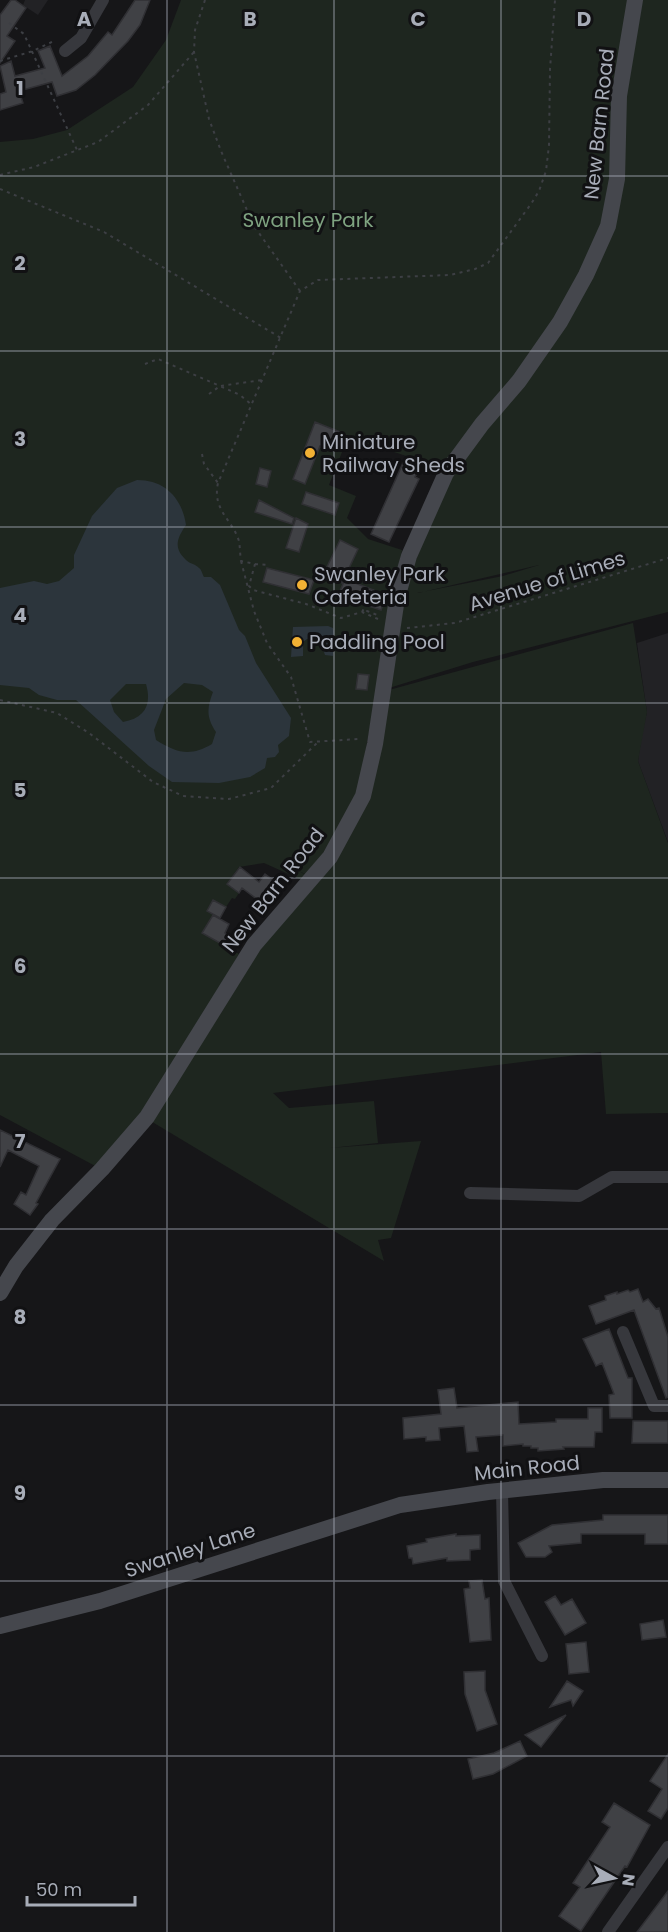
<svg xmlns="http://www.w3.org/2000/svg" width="668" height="1932" font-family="Poppins,sans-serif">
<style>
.built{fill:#222225}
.green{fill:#1e261f;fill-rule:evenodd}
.water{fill:#2c353c;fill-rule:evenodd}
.building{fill:#404145;stroke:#303034;stroke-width:1.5}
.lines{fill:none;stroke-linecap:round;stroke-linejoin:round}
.path{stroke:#3d3f44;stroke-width:2;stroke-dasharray:3 4.5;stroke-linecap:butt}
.street{stroke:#37383d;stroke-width:12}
.secondary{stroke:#45474d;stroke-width:16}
.grid{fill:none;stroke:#a8adb8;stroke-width:1.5;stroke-opacity:0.55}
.poi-dot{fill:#f2b134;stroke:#111113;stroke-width:2}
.labels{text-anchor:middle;stroke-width:6;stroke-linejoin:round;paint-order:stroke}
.street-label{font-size:20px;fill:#a8adb8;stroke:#111113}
.park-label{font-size:20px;fill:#7fa381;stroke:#111113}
.poi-label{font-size:20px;fill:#a8adb8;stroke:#111113;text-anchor:start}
.grid-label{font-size:20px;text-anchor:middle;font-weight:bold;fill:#a8adb8;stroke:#111113;stroke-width:6;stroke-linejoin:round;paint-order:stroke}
</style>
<rect width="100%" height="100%" fill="#161618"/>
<path class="built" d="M25,0H48L38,15L23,5Z
M668,633V842L638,761L642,733L647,712L637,643Z"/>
<path class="green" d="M181,0H629L612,187L602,233L580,279L523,369L440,467L348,437L329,485L356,496L347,518L368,539L402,550L357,798L309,876L291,867L308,876L304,881L264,863L239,867L227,884L239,893L235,899L232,898L226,907L213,900L207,911L213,914L202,933L239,954L152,1104L99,1168L0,1115V142L33,139L67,130L133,87L166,40Z
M640,0H668V612L473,662L389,688L401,597L444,489L609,236L624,108ZM539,565L503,576L417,593H418Z
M633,623L647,712L638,761L668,843V1113L606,1114L601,1052L273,1093L289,1108L374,1101L378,1143L330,1148L421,1141L391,1238L378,1240L384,1261L149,1120L242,970L352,829L389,690Z"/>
<path class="water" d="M137,480C165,480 182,498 186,525C177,538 173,548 186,560C190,564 196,564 199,568C202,570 202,574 204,577H211L220,585L239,630L245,636L256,663L291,718L289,736L278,745L279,752L275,757L267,758L265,768L250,777L219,783L172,782L149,766L76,700H57L39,695L29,688L0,685V588L34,581L47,584L59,581L74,568V555L92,516L117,488ZM184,683L202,685L213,692C207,708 206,717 216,732L212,744C190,757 177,753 156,740L154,730L166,699ZM126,684H146C152,705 145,718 123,722L114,712L110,700Z
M328,626L333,628L334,631L333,656L325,655L320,640L307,639L303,642V656L291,657L293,627Z"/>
<path class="building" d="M11,0H15L26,8L7,36L15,41L0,63V15Z
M135,0H150L140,25L128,41L95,75L76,90L57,96L52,82L19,91L23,103L0,110V94L6,92L0,66L11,61L15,76L45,68L38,51L50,46L62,76L88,56L108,32L112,35Z
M315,422L340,432L332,451L320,446L305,484L293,479Z
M403,463L419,470L415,477L419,479L389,542L371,534Z
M260,468L271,471L267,487L256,484Z
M306,492L339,503L335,515L302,504Z
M259,500L294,518L292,524L255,512Z
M296,518L308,524L299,552L286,548Z
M340,540L358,549L342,583L323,575Z
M267,568L314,580L309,594L263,582Z
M345,579L386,595L381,610L338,596Z
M358,674L369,675L367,690L356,689Z
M240,867L259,882L265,874L277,883L262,903L242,888L239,893L227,884Z
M213,900L226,907L220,918L207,911Z
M213,915L229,924L225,933L233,937L227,947L202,933Z
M0,1130L60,1159L36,1203L38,1204L30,1215L14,1204L21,1192L26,1195L39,1166L8,1150L0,1167Z
M638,1289L643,1302L648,1299L656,1309L659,1308L668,1337V1397L666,1398L634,1310L596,1324L589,1306L606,1300L605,1296L617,1292V1294L628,1290L630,1292Z
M609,1329L628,1378H632V1418H610L609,1395L614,1394L602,1363L596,1366L583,1339Z
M454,1388L457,1408L518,1402L519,1424L556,1422V1419H588V1408H602V1432H595L594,1447H563L564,1449L538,1451V1448H531V1446H523V1444L503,1446V1435L476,1437L478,1451L467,1452L464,1426L439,1428L440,1440L426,1441V1437L404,1439L403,1418L441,1414L438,1390Z
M633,1421H668V1443H632Z
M603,1515H668V1544H645V1534H581V1543L549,1546L552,1552L545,1557H526L518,1543L552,1525L603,1520Z
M456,1534V1536L480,1535V1549L470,1550V1560L447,1561V1558L413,1564L412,1558H409L407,1546L427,1542L426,1539Z
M482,1580L485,1599L489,1598L491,1640L470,1642L464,1589L470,1588L469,1581Z
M555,1596L561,1605L572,1599L586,1623L565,1635L545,1602Z
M663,1620L666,1637L642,1640L640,1624Z
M586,1642L589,1672L569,1674L566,1644Z
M485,1671V1690L497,1724L477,1731L465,1694L464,1672Z
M567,1681L583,1691L573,1706L571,1700L550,1707Z
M566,1715L541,1747L525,1735Z
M520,1741L527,1756L493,1774L473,1779L468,1759L494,1753Z
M668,1754V1808L661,1819L648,1811L662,1789L650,1781Z
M614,1803L650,1825L627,1867L625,1866L581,1931L559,1916L580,1887L573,1883L610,1827L602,1822Z
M668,1891V1932H637Z"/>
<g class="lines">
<path class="path" d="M205,0L195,30L194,52L209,119L221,151L254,226L300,291
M9,23L24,34L77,150
M0,61L33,51L56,40
M0,175L34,167L98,142L148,105L194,52
M0,189L104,232L281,338
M145,364L158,359L220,386L262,380
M209,394L220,386L240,395L252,405
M202,454L204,464L218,483
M241,561L254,611L267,643L291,677L310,742L359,739
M255,564L269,565
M368,603L367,611L380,616
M362,612L374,590
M378,619L362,612L341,618L306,604L253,590L249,586L255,564L241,561C240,554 240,547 239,541C232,519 212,510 218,483L300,291L318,280L450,275L475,269L488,263L531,204L539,191L546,171L549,145L550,69L555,0
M407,628L455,623L668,558
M0,700L57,713L89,733L153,782L183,796L229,799L271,788L317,743"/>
<path class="street" d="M65,51L81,38L103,0
M470,1193L579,1196L612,1177H668
M623,1332L654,1406H668
M502,1491L504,1581L542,1656
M608,1932L668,1847"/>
<path class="secondary" d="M0,1293L16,1266L52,1220L102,1169L147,1117L254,945L330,857L363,796L375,744L397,598L409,556L446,473L482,424L519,381L560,322L586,275L608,226L617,179L619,96L635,0
M0,1626L100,1601L400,1505L488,1492L603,1480H668"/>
</g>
<path class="grid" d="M167,0V1932M334,0V1932M501,0V1932M0,176H668M0,351H668M0,527H668M0,703H668M0,878H668M0,1054H668M0,1229H668M0,1405H668M0,1581H668M0,1756H668"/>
<g class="poi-dot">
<circle cx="310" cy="453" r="6"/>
<circle cx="302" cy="585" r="6"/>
<circle cx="297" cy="642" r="6"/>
</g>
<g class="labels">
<g class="street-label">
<text transform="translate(599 124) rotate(-84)" y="7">New Barn Road</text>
<text transform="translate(547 581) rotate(-17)" y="7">Avenue of Limes</text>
<text transform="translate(273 890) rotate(-52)" y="7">New Barn Road</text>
<text transform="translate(527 1468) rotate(-6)" y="7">Main Road</text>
<text transform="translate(190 1550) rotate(-18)" y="7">Swanley Lane</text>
</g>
<g class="park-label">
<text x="308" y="227">Swanley Park</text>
</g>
<g class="poi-label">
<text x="322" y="449">Miniature<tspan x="322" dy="23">Railway Sheds</tspan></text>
<text x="314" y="581">Swanley Park<tspan x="314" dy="23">Cafeteria</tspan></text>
<text x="309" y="649">Paddling Pool</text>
</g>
</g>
<g class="grid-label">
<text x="84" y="26">A</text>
<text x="250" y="26">B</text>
<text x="418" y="26">C</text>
<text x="584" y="26">D</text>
<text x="20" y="95">1</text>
<text x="20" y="270">2</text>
<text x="20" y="446">3</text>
<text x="20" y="622">4</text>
<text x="20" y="797">5</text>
<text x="20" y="973">6</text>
<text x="20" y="1148">7</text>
<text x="20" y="1324">8</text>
<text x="20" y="1500">9</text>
</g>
<g transform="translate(614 1878) rotate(98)" stroke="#111113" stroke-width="4.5" paint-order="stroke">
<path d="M0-4.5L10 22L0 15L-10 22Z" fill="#a8adb8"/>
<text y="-9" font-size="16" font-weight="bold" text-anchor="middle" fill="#a8adb8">N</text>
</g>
<path d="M27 1896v9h108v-9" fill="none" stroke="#a8adb8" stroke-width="3"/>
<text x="36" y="1896" font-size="18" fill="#a8adb8" stroke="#111113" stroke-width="4.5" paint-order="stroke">50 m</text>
</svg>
